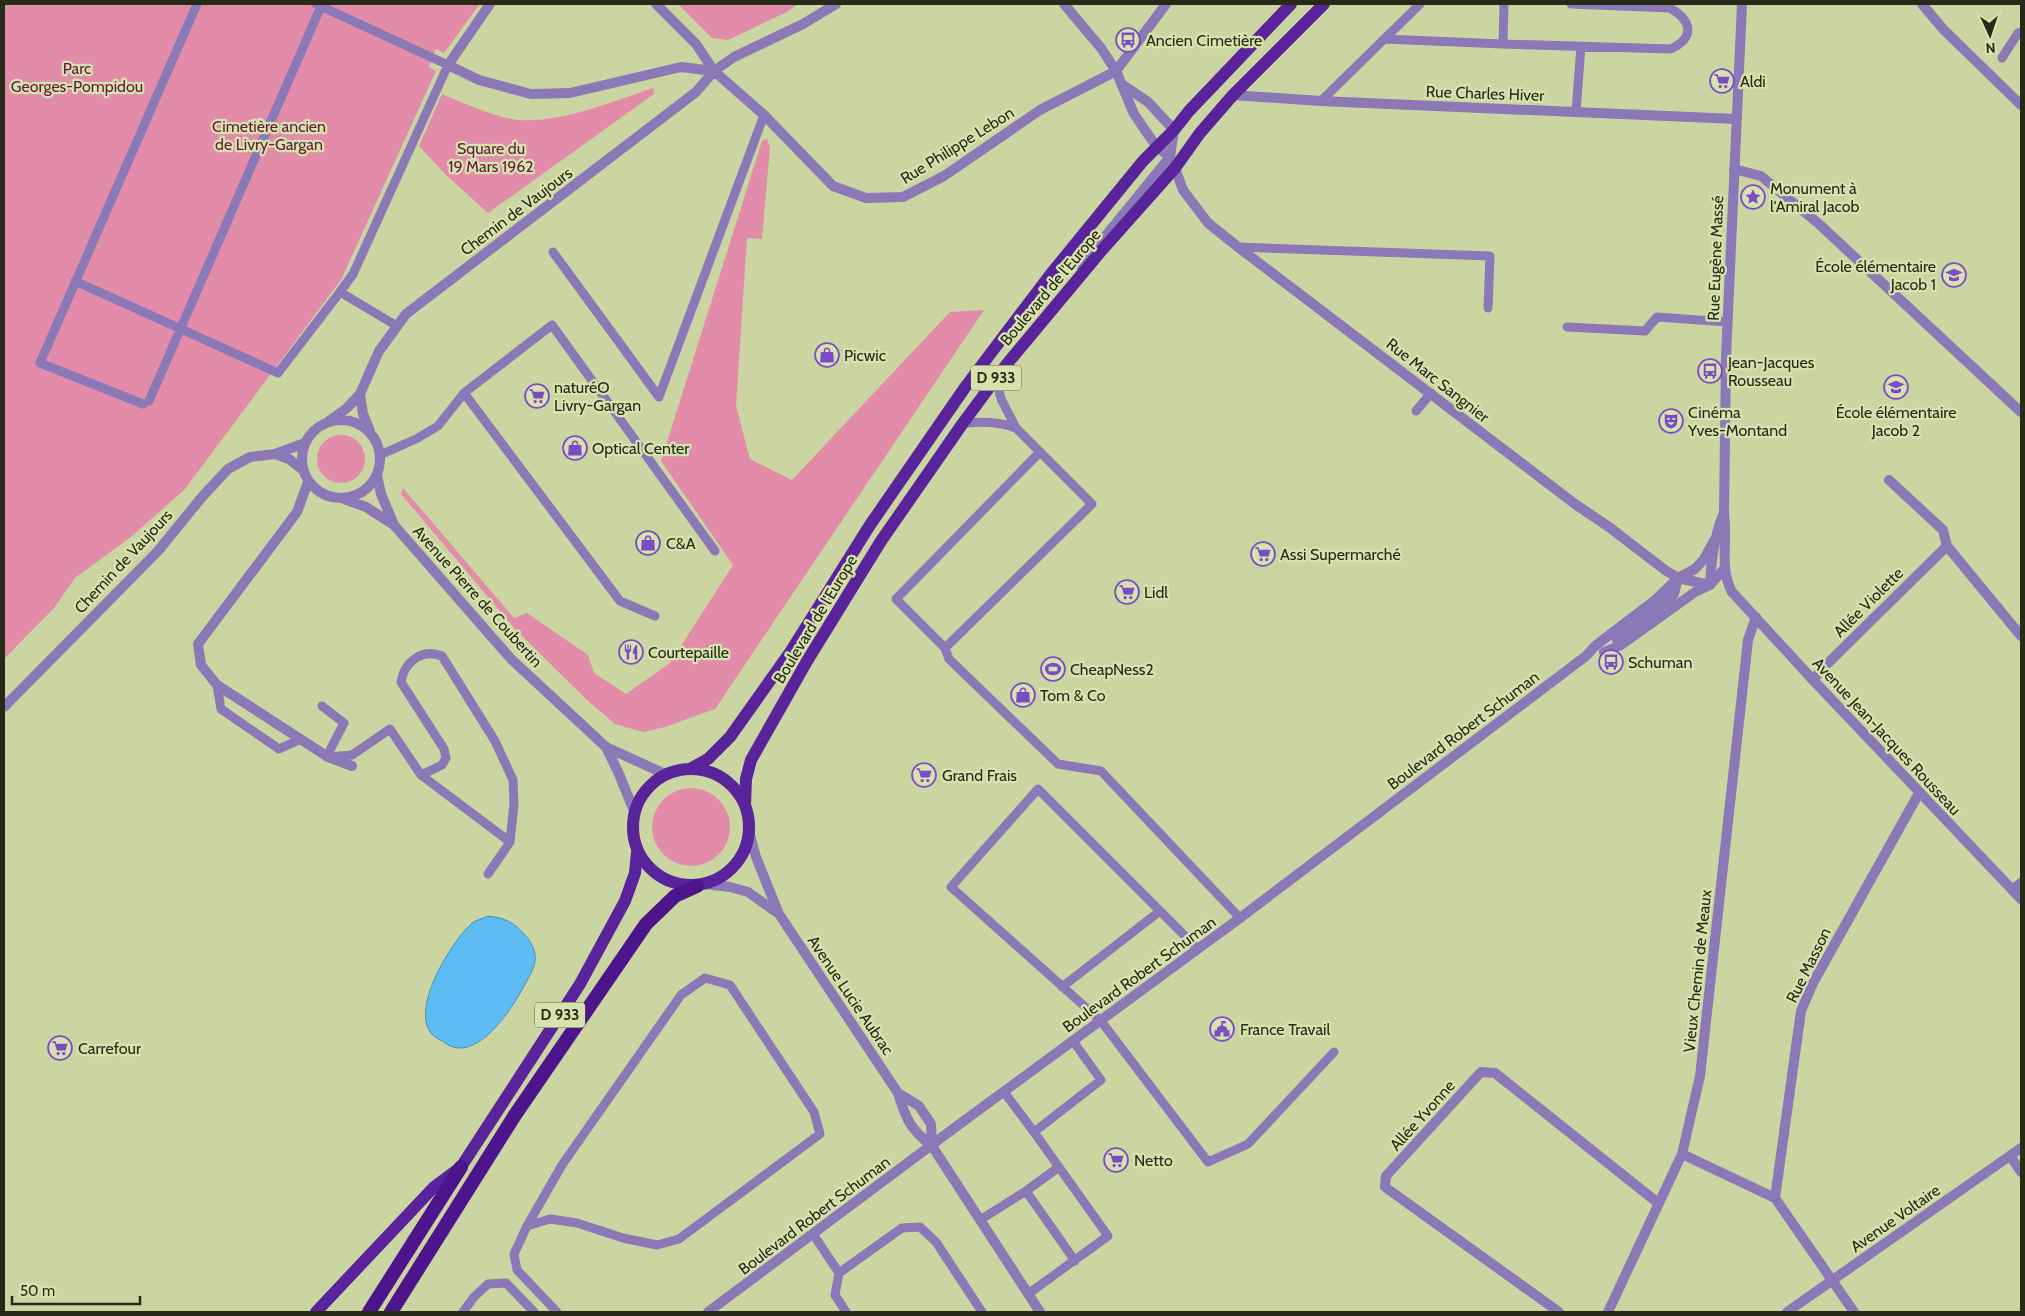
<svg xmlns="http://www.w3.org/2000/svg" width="2025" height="1316" font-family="Cabin,sans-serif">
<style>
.green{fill:#e28caa}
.water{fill:#5ebcf5;stroke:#4d90b2}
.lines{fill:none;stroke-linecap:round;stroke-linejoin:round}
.service{stroke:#8b78b7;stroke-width:9}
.pedestrian{stroke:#8b78b7;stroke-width:10}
.minor{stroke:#8b78b7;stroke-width:10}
.tertiary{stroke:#8b78b7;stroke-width:10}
.primary{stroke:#58239b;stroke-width:12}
.trunk{stroke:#4d158c;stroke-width:14}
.labels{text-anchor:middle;stroke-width:4.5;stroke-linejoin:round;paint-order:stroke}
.shield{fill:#d7e2ae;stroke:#5b6144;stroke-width:1}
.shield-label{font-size:15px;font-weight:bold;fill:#262a16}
.poi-label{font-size:16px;fill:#262a16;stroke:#d7e2ae;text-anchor:start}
.park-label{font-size:16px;fill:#631a3a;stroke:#d7e2ae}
.street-label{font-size:16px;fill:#262a16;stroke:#d7e2ae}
</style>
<rect width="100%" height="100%" fill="#cad5a1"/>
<path class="green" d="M4,4H480L444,53L436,49L429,67L436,71L341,280L185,489L132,536L75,578L54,608L4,659Z
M678,4H798L787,12L728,40L712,38Z
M653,88L654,94L488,213L446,175L419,146L442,94C463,103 497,118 519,120C562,123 613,101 653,88Z
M767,139L770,147L762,239L747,238L736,406L750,459L792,480L950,312L984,310L715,709L665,727L643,732L615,724L587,700L515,629L401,494L403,488L514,618L527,613L588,655L594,673L626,694L670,663L733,565L661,461L762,141Z
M317 459a24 24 0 1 1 48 0a24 24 0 1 1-48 0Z
M652 827a39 39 0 1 1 78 0a39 39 0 1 1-78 0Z"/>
<path class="water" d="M488,916C492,917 498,917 503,919C516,923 533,940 535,954C537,965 529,977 524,986C512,1009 476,1065 445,1043C441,1040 432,1036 430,1032C412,1005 451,943 471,924C475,920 482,919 488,916Z"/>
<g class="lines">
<path class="service" d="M316,4L448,65L353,274L340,292L397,326
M1384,39L1503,44L1504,4
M1503,44L1671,49C1696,37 1691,20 1670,8L1571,4
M2002,58L2018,33L2021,32
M1321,101L1420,4
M1576,112L1581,46
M1238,247L1490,256L1488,308
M553,252L659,397L764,115
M75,281L278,373L340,292
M1567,327L1645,331L1657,317L1727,322
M464,393L620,601L655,616
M149,401L322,4
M143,404L40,363L197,4
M1416,411L1431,393
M963,423C982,422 998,421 1016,428L1001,399L996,378
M1016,428L1092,504L945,648L896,599L1039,453
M380,455L416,439L438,426L464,393L552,325L715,551
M945,648L949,659L1058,764L1101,771L1240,918
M217,685L221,709L279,749L301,739
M322,706L344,723L327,756
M329,757L352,755L390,729L421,775L442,765L446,758L444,749L401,682C404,662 422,648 442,656L495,741L513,780L514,804L510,842L488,874
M421,775L510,842
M1198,949L1038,789L951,887L1101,1021L1208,1162L1248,1144L1334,1052
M1062,987L1160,911
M1004,1092L1034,1132
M1026,1191L1075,1261
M980,1220L1026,1191L1059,1167
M527,1226L562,1165L681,995L705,978L730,985L814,1112L820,1134L679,1239L657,1245L623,1238L577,1223L550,1219L527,1226L514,1254L517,1270L557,1312
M813,1234L839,1273
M1028,1294L1108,1236L1034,1132L1101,1080L1073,1041
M463,1312L474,1297L488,1284L506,1283L534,1312
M846,1312L835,1295L839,1273L902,1228L920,1227L936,1242L982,1312"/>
<path class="pedestrian" d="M1734,169L1761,176L1819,224L2008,400"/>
<path class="minor" d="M490,4L448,65L479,80L531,94L570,93L681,67L714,71L734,57L803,24L836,4
M1064,4L1101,48L1116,71L1166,4
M1922,4L1943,29L2021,105
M1233,95L1321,101L1736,119
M1175,168L1183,190L1208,223L1238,247L1575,504L1609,527L1665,570L1678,578L1710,585
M2008,400L2021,412
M1889,480L1943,530L1947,546
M308,482L297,512L198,644L201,665L217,685L328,757L352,766
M1813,680L1821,670L1947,546L2021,636
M2012,890L2021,883
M1682,1154L1775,1198L1854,1312
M2010,1156L2021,1172
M1775,1198L1801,1011L1813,983L1919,793
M1559,1312L1385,1187L1386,1176L1481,1072L1495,1073L1658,1203
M1608,1312L1682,1154L1700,1076L1748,640L1756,617"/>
<path class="tertiary" d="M656,4L696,44L714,71L764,115L833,186L866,198L903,197L944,176L1040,110L1116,71L1134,114L1156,146L1170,157L1175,168
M1742,4L1726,357L1724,514C1728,541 1719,568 1732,592L1813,680L2021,899
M1081,266L1170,157L1174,130L1148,102L1123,85
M360,394L363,414L370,431
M302 459a39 39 0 1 1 78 0a39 39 0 1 1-78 0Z
M329,421L347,408L360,394L379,351L406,314L696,92L714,71
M275,454L289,459L302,469
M377,475L381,494L394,525
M344,499L366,507L394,525L511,659L606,747L665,774
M1710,585C1711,561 1714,537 1723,515
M1617,640L1660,609L1674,594L1678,578
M1604,652L1621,645L1695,592L1710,585L1724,569
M4,707L158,551L202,497L228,469L250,457L275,454L305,443
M606,747L619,774L634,811
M749,831L756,857L779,914L898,1093C906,1119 910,1129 932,1146L1040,1312
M705,884L730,887L748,892L779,914
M898,1093L919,1106L931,1124L932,1146
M708,1312L961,1123L1240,918L1586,656L1595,646L1654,601L1678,578L1695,569L1704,559L1715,539
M1787,1312L2021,1148"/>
<path class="primary" d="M633 827a58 58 0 1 1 116 0a58 58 0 1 1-116 0Z
M690,769L708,759L730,737L791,651L870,525L966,386L1050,275L1143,161L1174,130L1189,111L1291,4
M745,805L746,779L751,760L807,661L881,541L963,423L1006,365L1102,250L1175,168L1200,133L1233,95L1324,4
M316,1312L434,1187L461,1167L580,984L625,901L635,873L637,852"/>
<path class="trunk" d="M369,1312L461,1167
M391,1312L515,1115L646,924L675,896L697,886"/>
</g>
<defs>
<g id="bus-ring" transform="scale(1.25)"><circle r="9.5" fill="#d7e2ae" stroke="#7b4cc5" stroke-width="1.5"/><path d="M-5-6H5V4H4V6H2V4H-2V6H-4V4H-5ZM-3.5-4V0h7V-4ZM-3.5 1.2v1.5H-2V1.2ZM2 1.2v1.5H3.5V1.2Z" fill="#7b4cc5"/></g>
<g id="supermarket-ring" transform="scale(1.25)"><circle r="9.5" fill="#d7e2ae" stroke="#7b4cc5" stroke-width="1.5"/><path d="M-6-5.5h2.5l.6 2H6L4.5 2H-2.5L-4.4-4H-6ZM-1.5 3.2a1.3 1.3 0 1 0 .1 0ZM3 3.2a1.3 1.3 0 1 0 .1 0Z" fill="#7b4cc5"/></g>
<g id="sight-ring" transform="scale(1.25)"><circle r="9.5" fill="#d7e2ae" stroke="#7b4cc5" stroke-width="1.5"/><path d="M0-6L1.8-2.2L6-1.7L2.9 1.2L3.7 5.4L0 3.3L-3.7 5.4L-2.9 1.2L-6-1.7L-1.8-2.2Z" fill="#7b4cc5"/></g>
<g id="school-ring" transform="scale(1.25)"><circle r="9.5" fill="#d7e2ae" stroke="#7b4cc5" stroke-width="1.5"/><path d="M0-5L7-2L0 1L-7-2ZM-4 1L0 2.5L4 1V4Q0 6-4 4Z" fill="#7b4cc5"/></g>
<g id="shop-ring" transform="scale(1.25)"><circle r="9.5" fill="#d7e2ae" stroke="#7b4cc5" stroke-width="1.5"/><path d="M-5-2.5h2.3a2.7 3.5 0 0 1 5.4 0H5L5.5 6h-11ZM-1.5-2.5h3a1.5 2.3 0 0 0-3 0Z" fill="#7b4cc5"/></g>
<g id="theatre-ring" transform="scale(1.25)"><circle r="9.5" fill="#d7e2ae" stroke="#7b4cc5" stroke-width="1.5"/><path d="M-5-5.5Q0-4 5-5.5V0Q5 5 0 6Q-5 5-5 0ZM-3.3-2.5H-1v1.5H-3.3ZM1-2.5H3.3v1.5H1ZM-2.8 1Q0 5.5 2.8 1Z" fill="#7b4cc5"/></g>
<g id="restaurant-ring" transform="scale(1.25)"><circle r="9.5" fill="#d7e2ae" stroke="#7b4cc5" stroke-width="1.5"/><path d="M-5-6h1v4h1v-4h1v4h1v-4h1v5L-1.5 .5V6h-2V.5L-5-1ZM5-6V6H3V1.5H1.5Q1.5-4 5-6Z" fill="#7b4cc5"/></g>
<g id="stadium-ring" transform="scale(1.25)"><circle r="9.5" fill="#d7e2ae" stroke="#7b4cc5" stroke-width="1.5"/><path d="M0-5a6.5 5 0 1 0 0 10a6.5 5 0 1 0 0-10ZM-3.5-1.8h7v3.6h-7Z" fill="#7b4cc5"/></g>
<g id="civic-ring" transform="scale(1.25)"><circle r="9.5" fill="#d7e2ae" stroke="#7b4cc5" stroke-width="1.5"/><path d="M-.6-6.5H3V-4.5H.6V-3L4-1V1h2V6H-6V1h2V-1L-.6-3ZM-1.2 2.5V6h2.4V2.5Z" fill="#7b4cc5"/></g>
</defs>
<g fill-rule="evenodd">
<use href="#bus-ring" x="1128" y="40"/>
<use href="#supermarket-ring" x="1722" y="81"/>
<use href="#sight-ring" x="1753" y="197"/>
<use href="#school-ring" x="1954" y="275"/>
<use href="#shop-ring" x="827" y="355"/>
<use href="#bus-ring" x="1710" y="371"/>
<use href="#school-ring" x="1896" y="387"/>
<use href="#supermarket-ring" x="537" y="396"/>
<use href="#theatre-ring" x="1671" y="421"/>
<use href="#shop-ring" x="575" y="448"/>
<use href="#shop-ring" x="648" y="543"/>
<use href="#supermarket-ring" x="1263" y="554"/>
<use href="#supermarket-ring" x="1127" y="592"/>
<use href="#restaurant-ring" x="631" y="652"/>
<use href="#bus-ring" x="1611" y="662"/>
<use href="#stadium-ring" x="1053" y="669"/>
<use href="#shop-ring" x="1023" y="695"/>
<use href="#supermarket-ring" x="924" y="775"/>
<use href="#civic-ring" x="1222" y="1029"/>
<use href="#supermarket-ring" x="60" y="1048"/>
<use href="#supermarket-ring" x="1116" y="1160"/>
</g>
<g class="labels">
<g class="shield">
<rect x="971" y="365.5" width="50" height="25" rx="4"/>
<rect x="535" y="1002.5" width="50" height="25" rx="4"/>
</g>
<g class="shield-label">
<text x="996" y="383">D 933</text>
<text x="560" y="1020">D 933</text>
</g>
<g class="poi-label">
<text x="1146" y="46">Ancien Cimetière</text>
<text x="1740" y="87">Aldi</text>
<text x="1770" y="194">Monument à<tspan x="1770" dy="18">l'Amiral Jacob</tspan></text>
<text x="1936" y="272" text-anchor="end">École élémentaire<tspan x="1936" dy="18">Jacob 1</tspan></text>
<text x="844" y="361">Picwic</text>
<text x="1728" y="368">Jean-Jacques<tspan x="1728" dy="18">Rousseau</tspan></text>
<text x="554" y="393">naturéO<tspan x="554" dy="18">Livry-Gargan</tspan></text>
<text x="1688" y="418">Cinéma<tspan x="1688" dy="18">Yves-Montand</tspan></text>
<text x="1896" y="418" text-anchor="middle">École élémentaire<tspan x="1896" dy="18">Jacob 2</tspan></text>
<text x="592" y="454">Optical Center</text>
<text x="666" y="549">C&amp;A</text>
<text x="1280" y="560">Assi Supermarché</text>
<text x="1144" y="598">Lidl</text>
<text x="648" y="658">Courtepaille</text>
<text x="1628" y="668">Schuman</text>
<text x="1070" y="675">CheapNess2</text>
<text x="1040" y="701">Tom &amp; Co</text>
<text x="942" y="781">Grand Frais</text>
<text x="1240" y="1035">France Travail</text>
<text x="78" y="1054">Carrefour</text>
<text x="1134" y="1166">Netto</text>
</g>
<g class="park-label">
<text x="77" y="74">Parc<tspan x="77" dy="18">Georges-Pompidou</tspan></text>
<text x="269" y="132">Cimetière ancien<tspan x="269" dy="18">de Livry-Gargan</tspan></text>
<text x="491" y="154">Square du<tspan x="491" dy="18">19 Mars 1962</tspan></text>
</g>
<g class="street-label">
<text transform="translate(1485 93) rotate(2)" y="6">Rue Charles Hiver</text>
<text transform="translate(957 145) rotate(-32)" y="6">Rue Philippe Lebon</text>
<text transform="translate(516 211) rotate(-37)" y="6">Chemin de Vaujours</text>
<text transform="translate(1715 258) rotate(-88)" y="6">Rue Eugène Massé</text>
<text transform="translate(1050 287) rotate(-50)" y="6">Boulevard de l'Europe</text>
<text transform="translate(1438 380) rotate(38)" y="6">Rue Marc Sangnier</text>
<text transform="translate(123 561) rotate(-47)" y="6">Chemin de Vaujours</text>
<text transform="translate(478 596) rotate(48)" y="6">Avenue Pierre de Coubertin</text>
<text transform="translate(1868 602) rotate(-45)" y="6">Allée Violette</text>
<text transform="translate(815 619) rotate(-59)" y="6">Boulevard de l'Europe</text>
<text transform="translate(1463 730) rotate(-37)" y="6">Boulevard Robert Schuman</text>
<text transform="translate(1887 736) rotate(47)" y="6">Avenue Jean-Jacques Rousseau</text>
<text transform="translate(1808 965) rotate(-64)" y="6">Rue Masson</text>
<text transform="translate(1697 971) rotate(-84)" y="6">Vieux Chemin de Meaux</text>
<text transform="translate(1139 974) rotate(-36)" y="6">Boulevard Robert Schuman</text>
<text transform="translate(851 995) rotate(56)" y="6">Avenue Lucie Aubrac</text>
<text transform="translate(1422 1115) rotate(-48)" y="6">Allée Yvonne</text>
<text transform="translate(814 1215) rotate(-37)" y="6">Boulevard Robert Schuman</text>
<text transform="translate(1895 1218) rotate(-35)" y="6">Avenue Voltaire</text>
</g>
</g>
<rect width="2025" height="1316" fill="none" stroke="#262a16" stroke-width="10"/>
<g transform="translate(1990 35) rotate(177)" stroke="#d7e2ae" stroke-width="4" paint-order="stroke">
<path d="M0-4L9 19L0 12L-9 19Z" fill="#262a16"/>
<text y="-8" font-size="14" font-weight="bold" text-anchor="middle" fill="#262a16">N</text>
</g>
<path d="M12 1296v8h128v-8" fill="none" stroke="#262a16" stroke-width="2.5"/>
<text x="20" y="1296" font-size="15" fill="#262a16" stroke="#d7e2ae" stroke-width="4" paint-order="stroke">50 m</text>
</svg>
